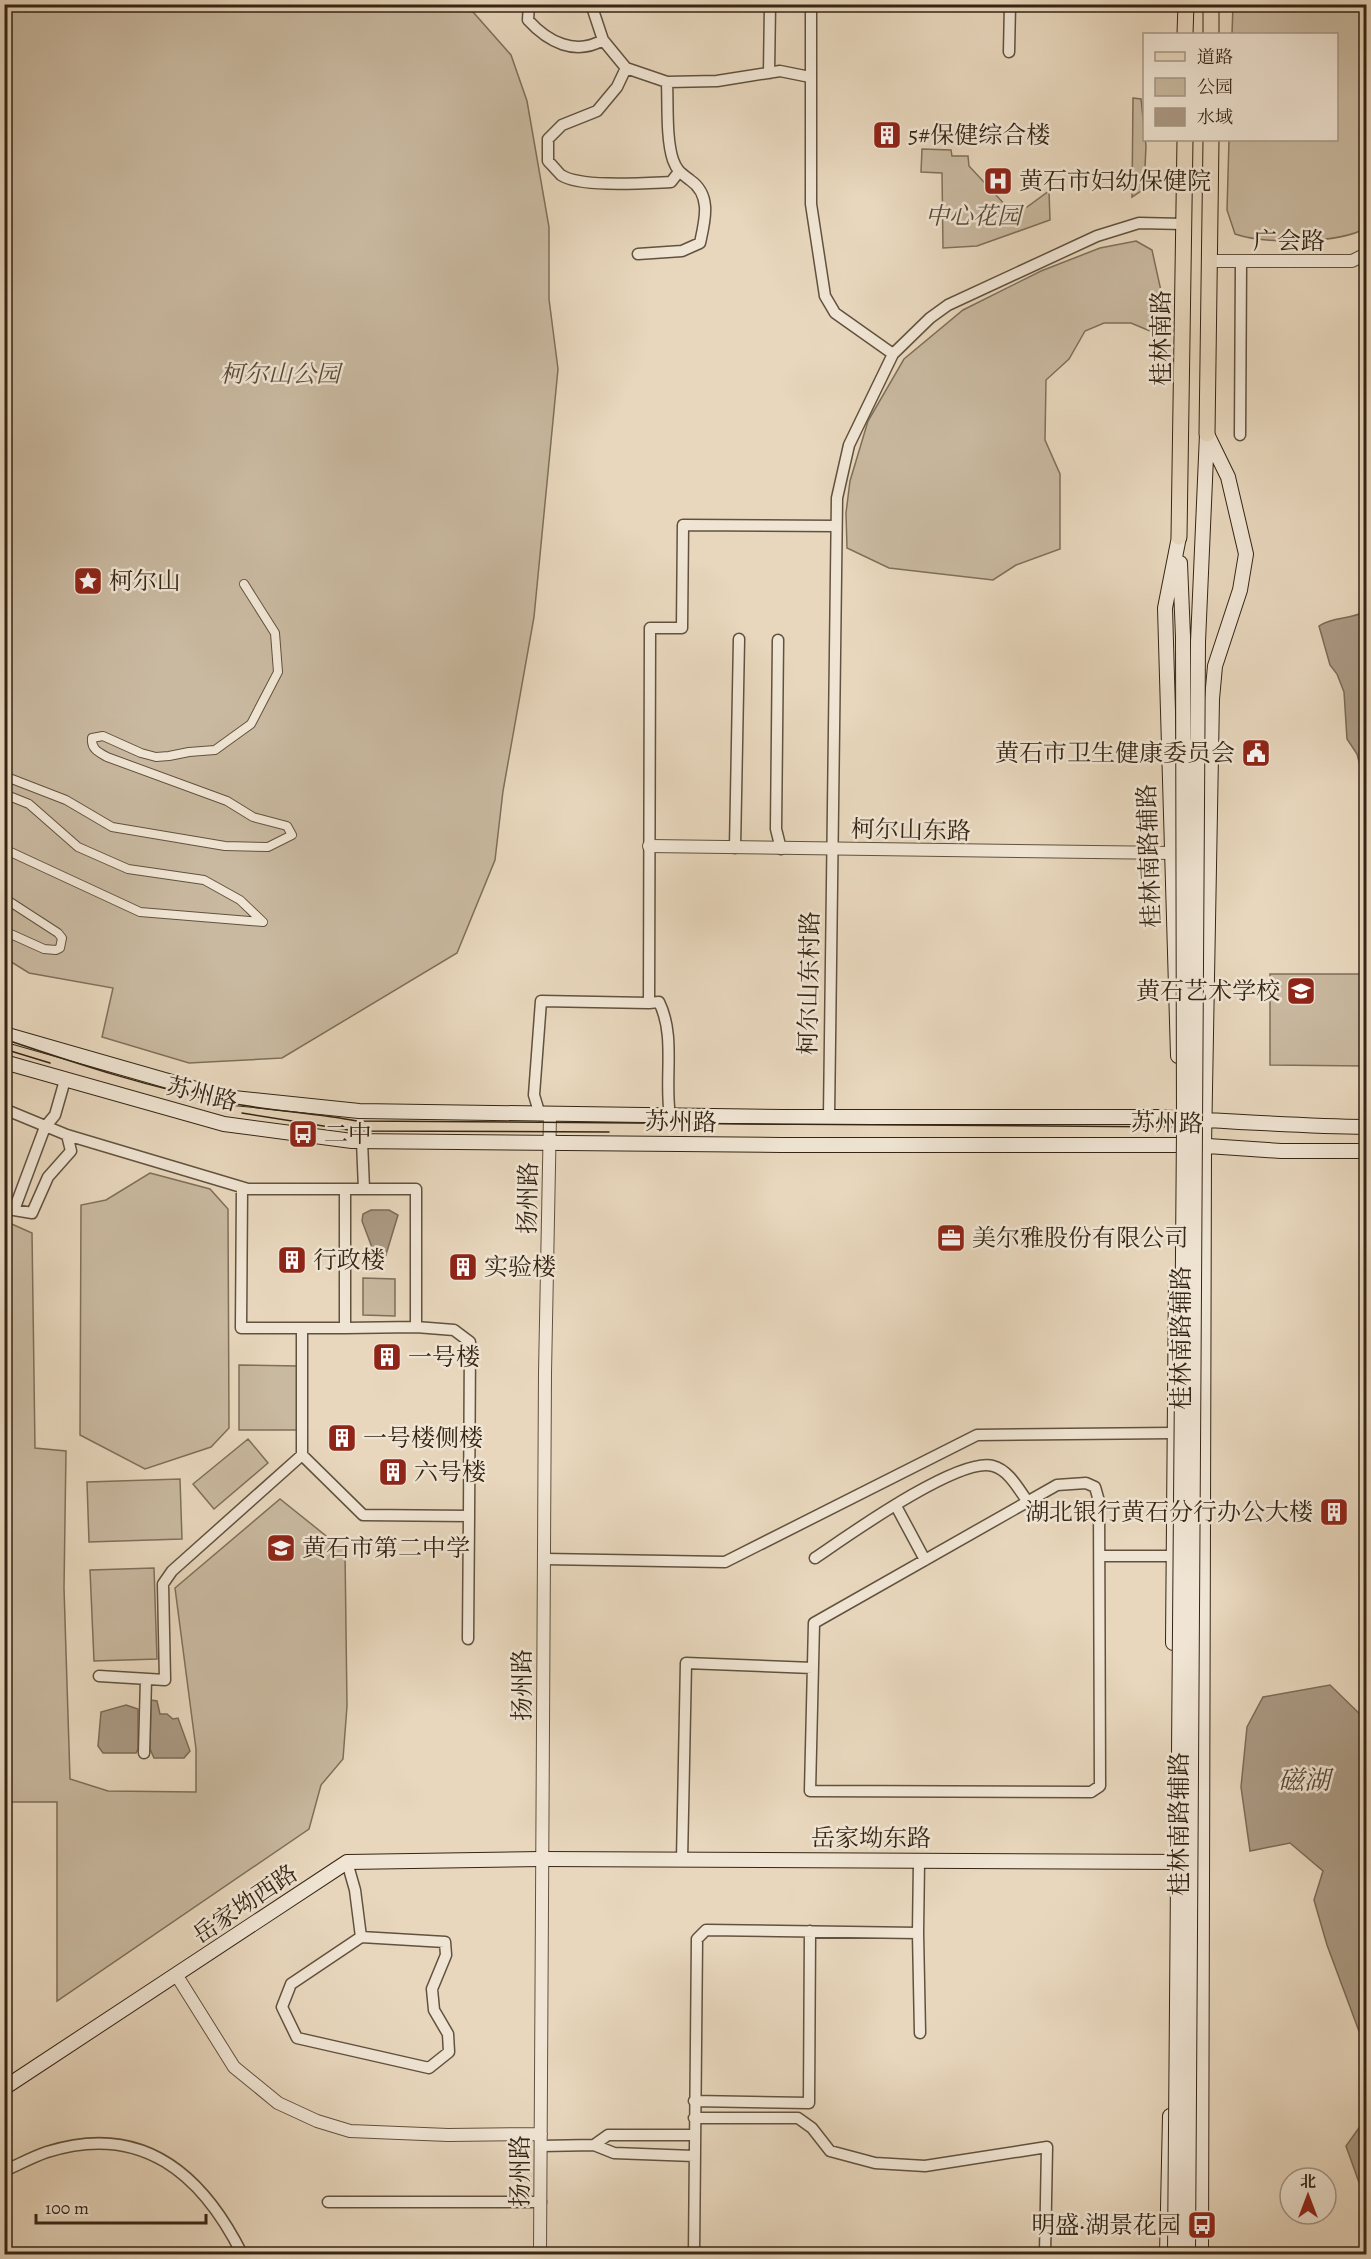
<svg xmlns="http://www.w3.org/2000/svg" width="1371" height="2259" font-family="Alegreya,'Noto Serif SC',serif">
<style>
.green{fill:#c9b9a0;stroke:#7e6f5a;stroke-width:1.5}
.water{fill:#ab9a84;stroke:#7b6b57;stroke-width:1.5}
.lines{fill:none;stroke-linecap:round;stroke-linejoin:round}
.pedestrian-casing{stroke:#61523e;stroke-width:10}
.minor-casing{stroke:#61523e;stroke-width:13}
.tertiary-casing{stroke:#61523e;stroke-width:14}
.secondary-casing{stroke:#342514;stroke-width:16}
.primary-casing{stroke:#342514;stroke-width:17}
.pedestrian{stroke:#f0e5d4;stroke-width:8}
.minor{stroke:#f0e5d4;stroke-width:10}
.tertiary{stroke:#f0e5d4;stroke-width:12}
.secondary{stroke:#f0e5d4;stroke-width:14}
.primary{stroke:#e8d7bd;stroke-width:15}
.tram{stroke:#342514;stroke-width:1.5}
.secondary-bridge-casing{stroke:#342514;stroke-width:16;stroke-linecap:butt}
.secondary-bridge{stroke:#f0e5d4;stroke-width:14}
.labels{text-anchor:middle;stroke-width:5;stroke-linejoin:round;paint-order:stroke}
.poi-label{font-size:24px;fill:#342514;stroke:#f0e5d4;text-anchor:start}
.park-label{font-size:24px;font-style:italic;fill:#594a37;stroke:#f0e5d4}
.street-label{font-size:24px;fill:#342514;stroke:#f0e5d4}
.water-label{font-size:26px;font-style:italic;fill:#584836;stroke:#f0e5d4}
</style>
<rect width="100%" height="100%" fill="#e8d7bd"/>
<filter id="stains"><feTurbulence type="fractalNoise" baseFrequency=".00333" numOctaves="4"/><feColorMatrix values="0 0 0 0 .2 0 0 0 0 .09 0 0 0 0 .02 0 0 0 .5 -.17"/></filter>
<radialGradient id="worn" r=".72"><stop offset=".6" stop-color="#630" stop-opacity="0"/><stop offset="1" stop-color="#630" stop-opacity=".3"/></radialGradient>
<path class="green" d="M36,4L451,5L473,12L511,55L527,101L549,227V299L558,369L534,617L503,791L495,860L457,953L282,1058L189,1063L102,1037L113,988L29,973L5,958L4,13Z
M1233,5H1366V228C1339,244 1264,244 1235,234L1227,210L1229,140H1336V34H1232Z
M1133,98L1141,99L1146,146L1144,189L1132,197Z
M922,149L951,150L952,156H968L969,166L1008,208L1027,207L1049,191L1050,220L977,246L943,248L942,173L921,172Z
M1136,241L1152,250L1163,300L1150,331L1131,323H1104L1085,331L1069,359L1046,380L1045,440L1060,474V549L1016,565L993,580L889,568L847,548L846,513L850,481L868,421L904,359L963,310L1041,271L1100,248Z
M1270,974H1366V1066L1270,1065Z
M150,1173L210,1189L228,1209L229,1428L211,1447L145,1469L80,1435L81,1205L106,1200Z
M5,1221L32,1233L35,1448L66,1451L64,1588L70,1779L108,1791L196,1792V1749L175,1588L280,1499L345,1551L347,1706L343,1759L321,1785L309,1829L57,2001V1802H5Z
M363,1278L395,1279V1316L363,1315Z
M239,1365L299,1366V1430H239Z
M248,1439L268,1463L214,1509L193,1484Z
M180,1479L182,1539L89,1542L87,1482Z
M154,1568L157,1659L94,1661L90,1570Z"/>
<path class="water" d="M1366,611V788L1357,754L1347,739L1344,692L1337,674L1330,665L1319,626C1333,616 1351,620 1366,611Z
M371,1210H389L398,1215L385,1258H376L362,1221L363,1214Z
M1330,1685L1366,1720V2050L1327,1945L1314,1900L1323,1871L1290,1843L1250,1851L1241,1787L1247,1727L1263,1697Z
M151,1700L157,1701L160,1714H167L173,1719L178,1718L190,1751L184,1758H154L150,1749Z
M126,1705L138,1709V1749L136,1753H103L98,1746L101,1712Z
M1366,2124V2202L1346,2146L1361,2125Z"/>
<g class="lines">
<g class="pedestrian-casing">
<path id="pedestrian" d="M4,776L66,800L112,827L225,846L268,847L292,835L287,826L253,817L227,801L107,757C98,752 91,749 92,738L103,736L141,753L156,757L169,756L189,752L215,750L251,724L278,672L275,633L244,584
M4,794L29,804L78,847L128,869L204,880L240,900L263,922L140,912L4,849
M4,898L58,933L62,938L60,948L56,950L44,949L4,931"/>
</g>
<g class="minor-casing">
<path id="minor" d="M529,4L528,20C548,42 575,56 603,40
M591,4L603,40L626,68L667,82L717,81L780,71L810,77
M811,4V204L825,296L835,313L893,354
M1009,52L1010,4
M626,68L617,87L597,111L562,125L548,139V161C552,165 557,171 561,175C580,188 647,183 671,182L678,173
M769,73L770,4
M638,254L682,251L700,243C705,220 712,195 690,180C681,173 677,171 673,160C666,139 668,104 667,82
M1240,435L1241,262
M778,640L776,829L781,849
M735,848L739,639
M4,1109L67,1135L248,1189H345
M540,1115L534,1095L541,1001L649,1003
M670,1116C664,1079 676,1036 659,1002L649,1003L650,628H682L683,525L836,526
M829,1117L837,498L849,445L893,354L930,318L948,305L1097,236L1139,223L1184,224
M362,1141L364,1189H345V1328L416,1327V1189H364
M242,1188L241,1328H345
M4,1206L14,1210L45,1127L55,1115L65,1080
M14,1210L32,1213L48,1177L71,1151L67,1135
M302,1455L363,1515L469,1516L470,1342L454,1330L416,1327
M1086,1483L1095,1487L1099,1501L1100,1786L1091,1792L810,1791L814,1623L1057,1485Z
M896,1506L925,1560
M1100,1556H1173
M815,1558C846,1537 959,1456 993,1466C1009,1470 1019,1490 1028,1502
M544,1559L725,1562L977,1435L1173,1433
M468,1639L469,1516
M99,1676L165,1680L163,1584L172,1571L302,1455V1328
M144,1753L146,1679
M682,1860L686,1663L813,1668
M347,1862L355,1890L361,1937L291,1984L282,2007L297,2038L429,2068L449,2052L448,2034L434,2010L432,1989L446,1955L445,1942L361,1937
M918,1933L919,1861
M694,2101L809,2103L810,1931
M694,2118H798L812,2128L830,2151L875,2163L925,2166L1047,2147L1045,2254
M594,2145L608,2135H694
M541,2146L594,2145L614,2153L694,2156
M4,2171C18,2165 32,2157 47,2152C142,2122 202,2174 242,2254
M328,2202H541
M694,2254L697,1939L706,1930L918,1933L920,2033"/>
</g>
<g class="tertiary-casing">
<path id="tertiary" d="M1210,261H1352L1366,254
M649,846L1172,853
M177,1976L234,2067L278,2103L317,2121L350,2131L448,2135L541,2134
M540,2254L545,1373L550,1115"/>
</g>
<g class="secondary-casing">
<path id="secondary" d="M1180,563L1183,637
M1198,642L1207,434
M4,1034L224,1097L359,1111L783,1117H1156C1227,1121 1296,1126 1366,1127
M1178,1056L1165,608L1179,537
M4,1062L224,1124L352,1141L782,1145H1193L1281,1151H1366
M1173,1643L1176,1276
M4,2088L347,1862L542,1859L1189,1862
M1167,2254L1170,2116
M1201,2254L1204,1145L1212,699L1215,666L1240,590L1246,554L1228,477L1207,434"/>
</g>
<g class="primary-casing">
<path id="primary" d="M1185,34L1186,4
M1211,34V4
M1207,434L1211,140
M1179,537L1185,140"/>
</g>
<use href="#pedestrian" class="pedestrian"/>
<use href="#minor" class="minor"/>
<use href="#tertiary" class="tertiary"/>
<use href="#secondary" class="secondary"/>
<use href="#primary" class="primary"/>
<path class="tram" d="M4,1039C78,1064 153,1089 230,1103C272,1111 315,1113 357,1121L1179,1127L1189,1131L1193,1140L1194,1157L1186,2254
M4,1049L50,1063
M242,1113L355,1131L609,1132"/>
<g class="secondary-bridge-casing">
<path id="secondary-bridge" d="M1175,2254L1184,1128L1183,637
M1188,2254L1198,642"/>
</g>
<use href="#secondary-bridge" class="secondary-bridge"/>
</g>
<defs>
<g id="building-square" transform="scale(1.5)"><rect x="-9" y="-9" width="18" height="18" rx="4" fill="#8f2418" stroke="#f0e5d4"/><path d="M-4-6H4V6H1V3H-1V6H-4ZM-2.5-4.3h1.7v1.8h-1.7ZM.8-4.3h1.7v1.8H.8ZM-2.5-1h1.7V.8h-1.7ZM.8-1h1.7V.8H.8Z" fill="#fff"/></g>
<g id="hospital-square" transform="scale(1.5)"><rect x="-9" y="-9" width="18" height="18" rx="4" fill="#8f2418" stroke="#f0e5d4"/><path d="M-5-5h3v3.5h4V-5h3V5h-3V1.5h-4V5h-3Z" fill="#fff"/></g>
<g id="sight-square" transform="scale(1.5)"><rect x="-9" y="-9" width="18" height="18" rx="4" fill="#8f2418" stroke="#f0e5d4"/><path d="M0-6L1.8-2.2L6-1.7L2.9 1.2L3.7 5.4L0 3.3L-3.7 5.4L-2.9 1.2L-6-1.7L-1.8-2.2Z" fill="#fff"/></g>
<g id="civic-square" transform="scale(1.5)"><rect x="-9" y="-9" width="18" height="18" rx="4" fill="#8f2418" stroke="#f0e5d4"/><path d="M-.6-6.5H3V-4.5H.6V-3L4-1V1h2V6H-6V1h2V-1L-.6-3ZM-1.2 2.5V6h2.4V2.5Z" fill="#fff"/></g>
<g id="school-square" transform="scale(1.5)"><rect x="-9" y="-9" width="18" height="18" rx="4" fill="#8f2418" stroke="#f0e5d4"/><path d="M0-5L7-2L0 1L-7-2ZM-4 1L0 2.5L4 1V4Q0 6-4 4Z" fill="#fff"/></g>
<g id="bus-square" transform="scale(1.5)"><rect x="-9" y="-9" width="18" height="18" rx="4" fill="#8f2418" stroke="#f0e5d4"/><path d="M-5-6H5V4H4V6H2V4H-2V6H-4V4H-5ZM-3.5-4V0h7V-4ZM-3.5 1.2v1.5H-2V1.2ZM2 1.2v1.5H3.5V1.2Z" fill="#fff"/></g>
<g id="office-square" transform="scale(1.5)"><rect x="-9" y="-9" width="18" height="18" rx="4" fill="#8f2418" stroke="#f0e5d4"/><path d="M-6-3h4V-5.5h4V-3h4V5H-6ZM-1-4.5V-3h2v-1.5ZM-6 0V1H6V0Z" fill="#fff"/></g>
</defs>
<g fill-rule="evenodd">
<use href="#building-square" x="887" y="135"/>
<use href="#hospital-square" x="998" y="181"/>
<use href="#sight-square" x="88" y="581"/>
<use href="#civic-square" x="1256" y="753"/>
<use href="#school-square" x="1301" y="991"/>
<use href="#bus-square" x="303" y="1134"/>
<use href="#office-square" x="951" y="1238"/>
<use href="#building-square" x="292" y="1260"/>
<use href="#building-square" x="463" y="1267"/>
<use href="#building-square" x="387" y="1357"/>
<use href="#building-square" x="342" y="1438"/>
<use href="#building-square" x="393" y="1472"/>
<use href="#building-square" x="1334" y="1512"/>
<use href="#school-square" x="281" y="1548"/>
<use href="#bus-square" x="1202" y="2225"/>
</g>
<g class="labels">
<g class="poi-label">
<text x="908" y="143">5#保健综合楼</text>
<text x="1019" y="189">黄石市妇幼保健院</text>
<text x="109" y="589">柯尔山</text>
<text x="1235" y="761" text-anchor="end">黄石市卫生健康委员会</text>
<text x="1280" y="999" text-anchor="end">黄石艺术学校</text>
<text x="324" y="1142">二中</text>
<text x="972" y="1246">美尔雅股份有限公司</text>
<text x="313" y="1268">行政楼</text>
<text x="484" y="1275">实验楼</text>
<text x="408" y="1365">一号楼</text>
<text x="363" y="1446">一号楼侧楼</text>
<text x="414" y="1480">六号楼</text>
<text x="1313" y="1520" text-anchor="end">湖北银行黄石分行办公大楼</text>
<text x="302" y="1556">黄石市第二中学</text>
<text x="1181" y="2233" text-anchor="end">明盛·湖景花园</text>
</g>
<g class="park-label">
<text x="973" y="224">中心花园</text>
<text x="280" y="382">柯尔山公园</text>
</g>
<g class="street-label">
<text x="1289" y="249">广会路</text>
<text transform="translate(1161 338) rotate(-90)" y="8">桂林南路</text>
<text transform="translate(911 830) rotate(1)" y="8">柯尔山东路</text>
<text transform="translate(1149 856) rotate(-92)" y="8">桂林南路辅路</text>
<text transform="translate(809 983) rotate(-89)" y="8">柯尔山东村路</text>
<text transform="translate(202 1094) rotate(14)" y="8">苏州路</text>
<text transform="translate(681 1122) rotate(1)" y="8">苏州路</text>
<text transform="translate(1167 1123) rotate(1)" y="8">苏州路</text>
<text transform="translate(528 1198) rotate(-89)" y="8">扬州路</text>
<text transform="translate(1181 1338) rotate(-90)" y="8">桂林南路辅路</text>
<text transform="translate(522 1685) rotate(-90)" y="8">扬州路</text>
<text transform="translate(1179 1824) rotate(-90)" y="8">桂林南路辅路</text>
<text x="871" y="1846">岳家坳东路</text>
<text transform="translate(245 1904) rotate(-34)" y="8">岳家坳西路</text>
<text transform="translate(520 2171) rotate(-90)" y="8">扬州路</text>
</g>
<g class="water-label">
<text x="1304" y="1789">磁湖</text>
</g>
</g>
<rect width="1371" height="2259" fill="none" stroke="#e8d7bd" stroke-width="24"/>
<rect x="6" y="6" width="1359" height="2247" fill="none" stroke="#342514" stroke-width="3"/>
<rect x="12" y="12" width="1347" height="2235" fill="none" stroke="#342514" stroke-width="1.5"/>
<rect x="1143" y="33" width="195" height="108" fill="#f0e5d4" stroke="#a59887" stroke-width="1.5"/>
<rect x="1155" y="52" width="30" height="9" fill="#e8d7bd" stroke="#a59887" stroke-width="1.5"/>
<text x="1197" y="63" font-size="18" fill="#342514">道路</text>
<rect x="1155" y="78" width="30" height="18" fill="#c9b9a0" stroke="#a59887" stroke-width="1.5"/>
<text x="1197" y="93" font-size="18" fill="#342514">公园</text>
<rect x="1155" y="108" width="30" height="18" fill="#ab9a84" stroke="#a59887" stroke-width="1.5"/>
<text x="1197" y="123" font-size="18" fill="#342514">水域</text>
<g transform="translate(1308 2196)"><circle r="28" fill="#f0e5d4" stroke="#a59887" stroke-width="1.5"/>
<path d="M0-4.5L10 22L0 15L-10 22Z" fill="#8f2418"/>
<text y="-9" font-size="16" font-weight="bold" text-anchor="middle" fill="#342514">北</text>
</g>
<path d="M36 2214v9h170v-9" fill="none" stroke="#342514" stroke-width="3"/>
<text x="45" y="2214" font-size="18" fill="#342514" stroke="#f0e5d4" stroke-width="4.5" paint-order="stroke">100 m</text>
<rect width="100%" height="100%" filter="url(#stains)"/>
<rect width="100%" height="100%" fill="url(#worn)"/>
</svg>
